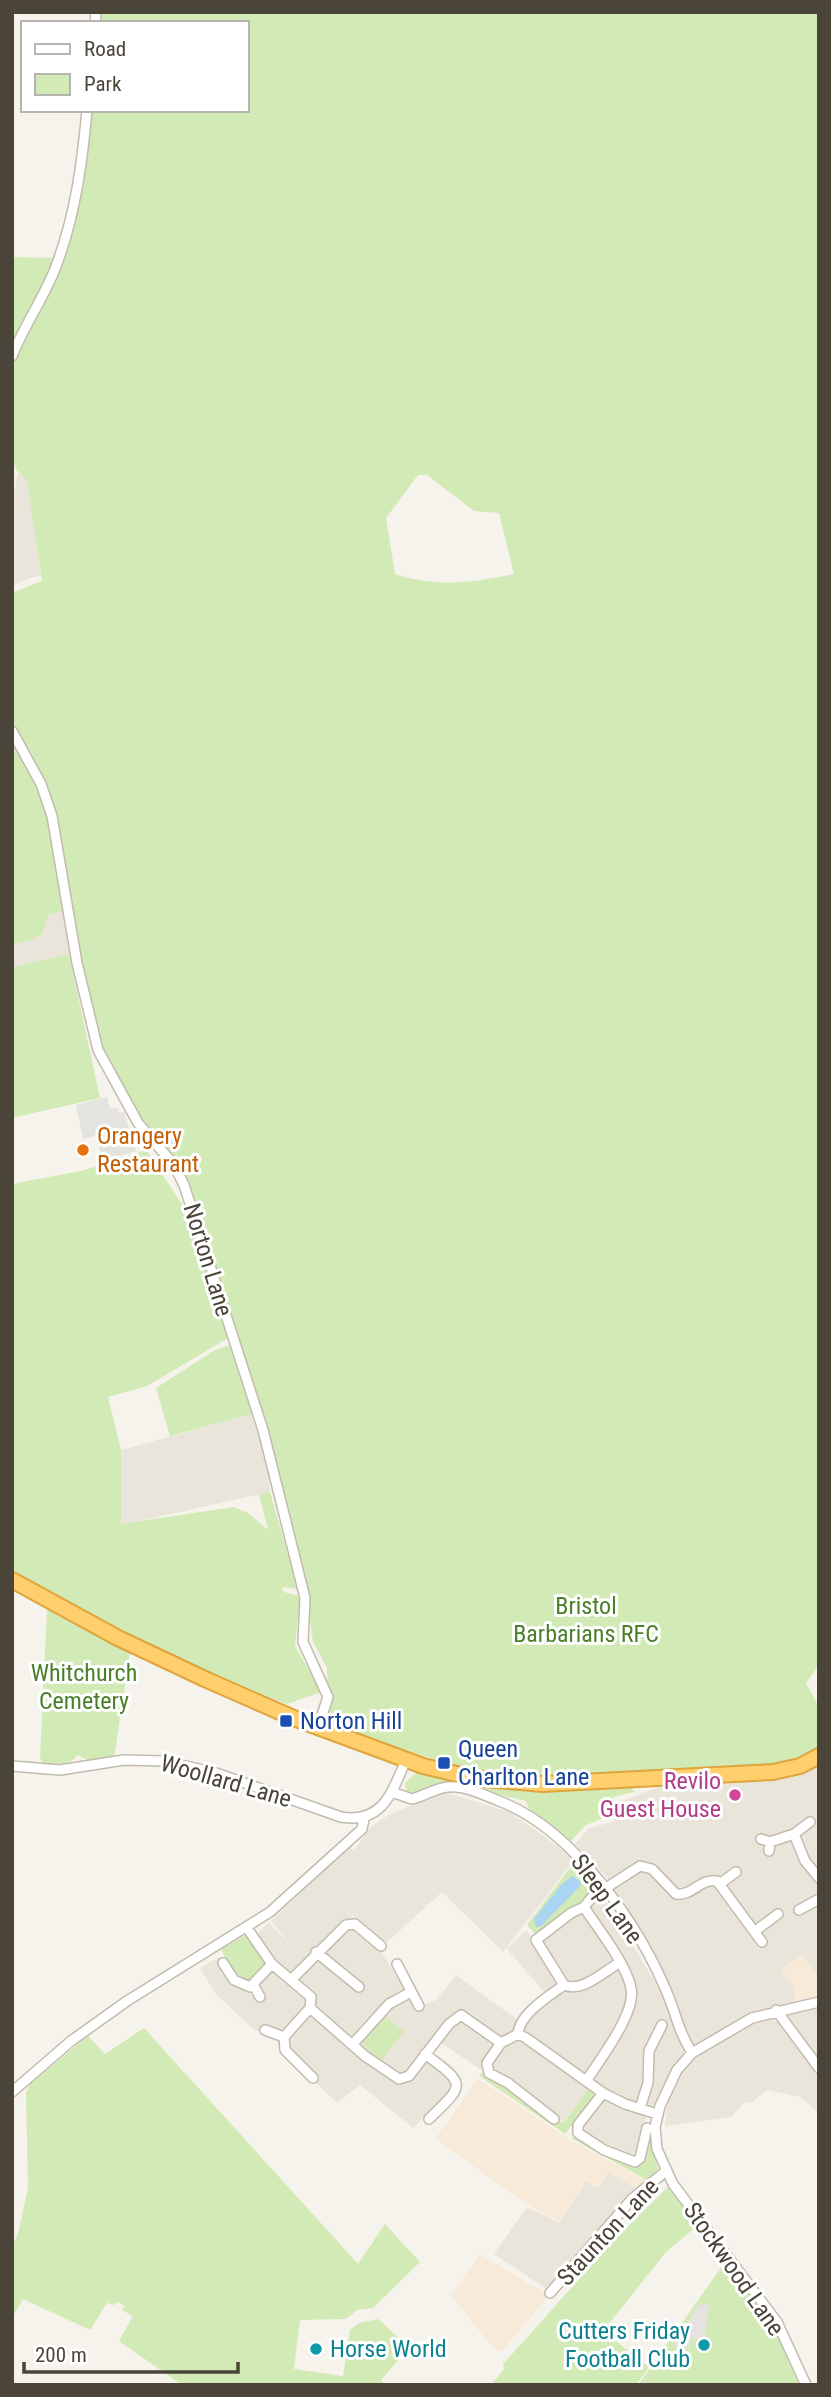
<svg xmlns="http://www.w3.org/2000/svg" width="831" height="2397" font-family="'Roboto Condensed',sans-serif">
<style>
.residential{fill:#eae5da}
.commercial{fill:#f7ead8}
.green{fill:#d2eab5;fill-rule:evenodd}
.parking{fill:#e5e3e0}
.water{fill:#a9d4f2}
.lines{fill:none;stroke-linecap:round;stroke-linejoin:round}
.minor-casing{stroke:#c2bbae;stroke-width:12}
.highway-casing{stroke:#e0a43c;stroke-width:18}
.minor{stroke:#fff;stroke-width:9}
.highway{stroke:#ffcf6e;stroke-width:14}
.food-dot{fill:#e8710a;stroke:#fff;stroke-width:2.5}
.transit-dot{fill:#1a4fb4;stroke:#fff;stroke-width:2.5}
.hotel-dot{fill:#d1479c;stroke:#fff;stroke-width:2.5}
.culture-dot{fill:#0f9aa8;stroke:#fff;stroke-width:2.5}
.labels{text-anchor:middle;stroke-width:6;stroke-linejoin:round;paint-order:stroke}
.food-label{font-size:24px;fill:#c56008;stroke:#fff;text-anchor:start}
.street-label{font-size:24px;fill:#4b4439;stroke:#fff}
.park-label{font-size:24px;fill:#4a7f2a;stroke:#fff}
.transit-label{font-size:24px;fill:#164399;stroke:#fff;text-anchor:start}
.hotel-label{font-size:24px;fill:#b23c85;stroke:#fff;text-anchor:end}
.culture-label{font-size:24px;fill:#0d838f;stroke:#fff;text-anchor:end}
</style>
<rect width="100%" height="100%" fill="#f6f3ec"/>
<path class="residential" d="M18,473L27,481L41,575L21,581L12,587V502Z
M64,910L69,954L12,967V944L29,941L48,915Z
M252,1414L269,1471L270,1492L121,1525V1450Z
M819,1763V2113L800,2097L767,2090L751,2103L746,2101L731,2117L665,2126L667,2102L684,2067L701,2054L680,2026L609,1880L575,1844L589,1828L613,1822L621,1810V1801L668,1784L770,1781Z
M444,1792L510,1812L575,1859L503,1952L442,1892L385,1944L340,1905L352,1917L354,1926L380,1950L416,2008L436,2000L456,1975L525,2025L551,2000L507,1949L526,1930L538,1944L603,1896L667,2002L673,2025L686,2048L657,2106H648L638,2158L616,2153L581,2130L605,2099L590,2088L563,2122L498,2073L492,2069L481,2070L434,2038L422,2055L451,2078L453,2091L413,2128L360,2085L337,2103L314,2081L318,2078L288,2049L287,2039L267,2028L261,2032L253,2029L215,1993L200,1968L219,1957L234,1983L255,1998L261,1995L258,1986L280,1964L256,1934L269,1923L290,1944L271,1921L349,1847L354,1850L371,1827L390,1814Z
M608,2172L637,2188L548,2290L494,2254L527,2207L559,2223L586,2180L598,2188Z"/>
<path class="commercial" d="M802,1954L819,1979V1996L796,2002L792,1984L781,1970Z
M478,2079L572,2141L646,2180L638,2188L608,2172L598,2187L586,2179L559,2222L534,2209L435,2139Z
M480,2254L549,2296L502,2351H497L488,2342L451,2295Z"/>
<path class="green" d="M98,12H819V1665L806,1683L819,1707V1748C773,1778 623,1774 565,1774C548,1774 529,1776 512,1774C450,1769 389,1746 332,1723L328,1715L327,1668L313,1642L303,1571L256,1401L189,1185L176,1162L140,1120L99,1046L79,961L53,814L44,783L12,720V593L42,581L27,481L16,470L12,454V257L57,258L34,316C67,250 87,184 89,110H247V23H97ZM418,475H427L474,511L499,513L514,574C471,583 438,588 395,574L386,518Z
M12,738L38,785L50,817L64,910L48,915L42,934L29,941L12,944Z
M69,954L100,1098L12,1118V967Z
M146,1150L188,1213L228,1338L147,1386L108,1397L121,1450V1524L233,1507L248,1513L268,1530L259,1494L270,1492L298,1589L281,1587L284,1592L300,1596L295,1646L321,1692L287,1704C192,1667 99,1621 12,1569V1184L81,1171Z
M229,1345L252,1414L170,1436L156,1388L215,1350Z
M47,1609L130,1651L114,1759L93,1763L78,1755L66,1766H44L40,1758Z
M423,1772L509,1789L537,1791L628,1785L635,1792L613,1797L612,1815L586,1825L571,1841L531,1813L526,1801L455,1784L412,1795L406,1790L405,1783L416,1773Z
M575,1861L597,1885L579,1905L557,1917L538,1937L527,1925Z
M246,1935L267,1965L250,1981C233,1981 228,1963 221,1949Z
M384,2016L404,2031L382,2060L362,2043Z
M144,2028L358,2264L385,2224L420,2262L373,2308L357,2310L346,2319L300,2320L294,2369L343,2376L350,2330L359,2323L378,2319L409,2347L381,2380L384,2385H182L119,2341L133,2316L122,2310L125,2306L117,2302L114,2305L107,2303L90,2330L23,2299L12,2318V2246L18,2234L28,2188L26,2093L30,2084L88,2036L105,2054Z
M484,2070L553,2120L555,2118L563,2123L589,2089L595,2096L565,2134L479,2076Z
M576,2136L636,2164L649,2137L658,2169L647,2180L571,2138Z
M668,2187L698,2225L666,2252L603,2331L649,2367L636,2385H491L504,2369L503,2364L618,2236Z
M725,2262L771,2322L799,2385H638Z"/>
<path class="parking" d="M107,1097L110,1109L117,1108L119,1113L124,1112L136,1151L102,1161L97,1136L83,1139L76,1105Z
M699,2304L709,2305L705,2339L691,2338L690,2349L673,2346Z"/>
<path class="water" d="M572,1876L580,1881L581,1885L541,1926L536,1927L534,1919L561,1885Z"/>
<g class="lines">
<g class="minor-casing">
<path id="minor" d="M95,23L96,12
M12,356C24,326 43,299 55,269C75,217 82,165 87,110
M12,731L41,784L52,816L77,963L98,1050L138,1123L174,1165L184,1185L263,1430L305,1598L303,1642L328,1697L318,1727
M12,1766L60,1770L124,1760L164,1761L216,1773L341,1817C383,1824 392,1792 406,1760
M392,1792L412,1799C424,1796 436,1788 448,1787C464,1785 484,1795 499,1801C574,1829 641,1927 670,2000C678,2022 679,2031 692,2053
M794,1834L805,1861L819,1878
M761,1839L770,1842L769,1851
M770,1842L794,1834L810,1822
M721,1883L736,1872
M584,1907L571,1913L536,1940L564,1985C582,1993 603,1972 619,1963
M799,1910L819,1899
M247,1928L272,1964L311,1997L310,2008L365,2056L399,2079L409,2076L449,2024L461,2015L501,2043L518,2034L526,2038L603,2093L625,2104L657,2114
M755,1931L778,1914
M316,1952L359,1987
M223,1963L234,1980L250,1987L272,1964
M397,1964L419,2006
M291,1980L346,1925L355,1924L381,1946
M254,1986L260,1997
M776,2010L819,2068
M265,2030L284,2037L285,2050L313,2078
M518,2034C519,2014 549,1996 564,1985
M284,2037L310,2008
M501,2043L487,2063L489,2073L508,2083L554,2119
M352,2045L389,2004L411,1992
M425,2054C467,2085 465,2084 429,2119
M587,2080C600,2059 637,2012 631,1988C626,1963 598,1929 584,1907L592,1897L640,1866L652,1869L676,1894C693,1896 700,1878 717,1881L762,1942
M12,2092L71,2041L127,2001L270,1912L362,1829L364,1819
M603,2093L578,2125V2133L604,2150L635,2162L640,2158L647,2128
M640,2108L648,2083L649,2051L662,2025
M550,2293L632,2199L666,2171
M806,2385L777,2322L673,2184L657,2149L655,2127L660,2106L677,2070L692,2053L752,2018L819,2002"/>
</g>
<g class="highway-casing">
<path id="highway" d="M12,1580L118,1638L207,1680L296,1719L423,1766L474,1778L542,1784L773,1772L800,1766L819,1756"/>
</g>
<use href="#minor" class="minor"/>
<use href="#highway" class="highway"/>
</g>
<circle class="food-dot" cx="83" cy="1150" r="7"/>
<g class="transit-dot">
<rect x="279" y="1714" width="14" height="14" rx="3.5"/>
<rect x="437" y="1756" width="14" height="14" rx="3.5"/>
</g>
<circle class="hotel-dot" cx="735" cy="1795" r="7"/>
<g class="culture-dot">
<circle cx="704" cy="2345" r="7"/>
<circle cx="316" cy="2349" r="7"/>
</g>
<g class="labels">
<g class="food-label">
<text x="97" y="1144">Orangery<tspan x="97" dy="28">Restaurant</tspan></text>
</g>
<g class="street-label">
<text transform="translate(208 1260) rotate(73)" y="8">Norton Lane</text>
<text transform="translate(226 1781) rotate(16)" y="8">Woollard Lane</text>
<text transform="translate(607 1899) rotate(54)" y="8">Sleep Lane</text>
<text transform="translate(608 2232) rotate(-47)" y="8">Staunton Lane</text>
<text transform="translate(734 2269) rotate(55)" y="8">Stockwood Lane</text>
</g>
<g class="park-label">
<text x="586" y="1614">Bristol<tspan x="586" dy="28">Barbarians RFC</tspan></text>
<text x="84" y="1681">Whitchurch<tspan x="84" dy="28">Cemetery</tspan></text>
</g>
<g class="transit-label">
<text x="300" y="1729">Norton Hill</text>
<text x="458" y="1757">Queen<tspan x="458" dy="28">Charlton Lane</tspan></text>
</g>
<g class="hotel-label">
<text x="721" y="1789">Revilo<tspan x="721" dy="28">Guest House</tspan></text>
</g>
<g class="culture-label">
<text x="690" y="2339">Cutters Friday<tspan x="690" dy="28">Football Club</tspan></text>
<text x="330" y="2357" text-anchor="start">Horse World</text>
</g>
</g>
<rect width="831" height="2397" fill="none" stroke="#4b4439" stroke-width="28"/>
<rect x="21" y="21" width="228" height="91" fill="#ffffff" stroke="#b7b4b0" stroke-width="2"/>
<rect x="35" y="44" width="35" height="10" fill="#ffffff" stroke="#b7b4b0" stroke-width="2"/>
<text x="84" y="56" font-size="21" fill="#4b4439">Road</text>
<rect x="35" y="74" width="35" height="21" fill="#d2eab5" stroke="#b7b4b0" stroke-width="2"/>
<text x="84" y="91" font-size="21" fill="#4b4439">Park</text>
<path d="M24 2362v10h214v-10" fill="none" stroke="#4b4439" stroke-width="3.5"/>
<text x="35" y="2362" font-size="21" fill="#4b4439" stroke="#ffffff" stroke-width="5" paint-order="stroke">200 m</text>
</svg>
